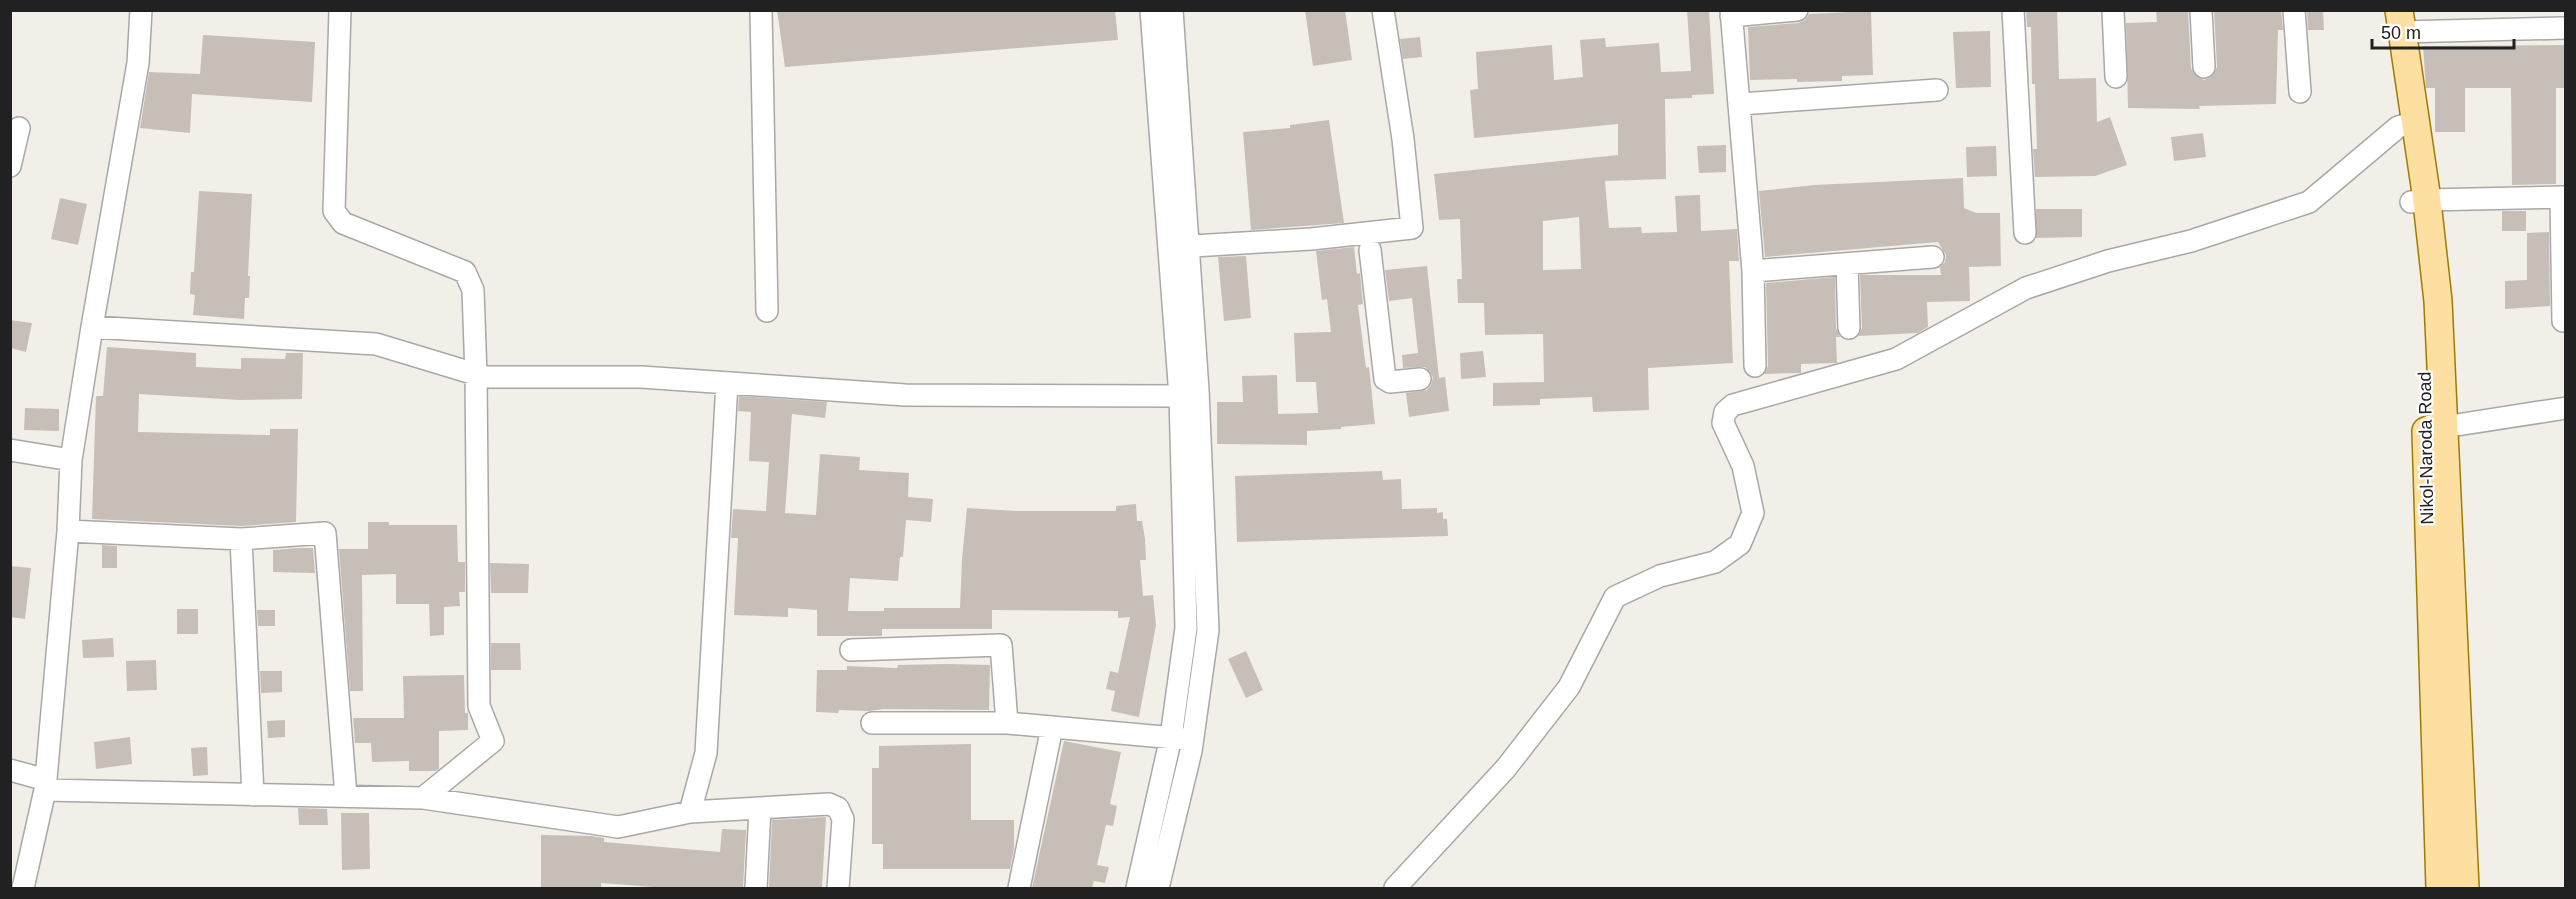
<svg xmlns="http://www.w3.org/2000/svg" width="2576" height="899" font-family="Arial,sans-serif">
<rect width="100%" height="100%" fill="#f2efe8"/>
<!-- building -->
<path fill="#c7bfb7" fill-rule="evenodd" d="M777,10H1115L1118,40L785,67Z
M1305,10H1345L1352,60L1313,66Z
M1687,10H1709L1714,94L1692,95V98L1665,99L1666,179L1605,181L1609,228L1641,227L1642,233L1677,232L1675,196L1700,195L1701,231L1737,229L1739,261H1729L1733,363L1648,368L1649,410L1593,412L1592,397L1540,399V405L1493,406V383L1544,382L1543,334L1485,335L1484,303H1458L1457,279H1462L1460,219L1439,220L1434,174L1618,155V124L1474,138L1470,90L1478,89L1476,52L1552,45L1554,80L1583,77L1580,40L1605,38L1606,47L1659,43L1661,72L1691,71ZM1579,217L1581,269L1543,270V221Z
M2026,10H2057L2059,79L2096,78L2097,122L2110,117L2127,165L2095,176L2035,177L2033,149H2037L2035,84H2032L2031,27H2027Z
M2156,10H2188L2191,68L2194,74L2204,80L2211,77L2217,67L2214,10H2281L2283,30H2278L2276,104L2199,106L2200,109L2128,108L2126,23L2157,22Z
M2307,10H2323L2324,30H2308Z
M1871,11L1873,75L1842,76V81L1797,82V79L1750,80L1748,27L1798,23L1805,20L1809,14Z
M1990,31L1991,87L1956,88L1953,32Z
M203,35L315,42L312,102L192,94L190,133L140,128L149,72L200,74Z
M1420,37L1422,57L1403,59L1400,39Z
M2565,45V88H2556V184L2512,185L2511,88H2465V132H2435V88H2426L2423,46Z
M1329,120L1344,223L1251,230L1243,132L1290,128V125Z
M2203,133L2206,157L2174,161L2171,137Z
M1726,145V172L1699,173L1697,146Z
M1996,146L1997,176L1967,177L1966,147Z
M1963,178L1964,208L1976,213H2000L2001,266L1969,267L1970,301L1927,302L1928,327L1918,333L1858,336L1862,328L1860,275H1941L1940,267L1945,262L1946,255L1938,242L1765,257L1759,191L1814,185Z
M199,191L252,194L248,276H250L249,298H245L244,319L193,315L195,295L190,294L191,272H194Z
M60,198L87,204L78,245L51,239Z
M2036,209H2082V237L2036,238Z
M2502,211H2526V231H2502Z
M2549,232L2550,306L2505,309V281L2527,280V233Z
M1354,247L1357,274L1360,273L1363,304L1358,305L1366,368L1369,367L1375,424L1341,427V429L1307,431V445L1217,444V402H1243L1242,376L1277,375L1278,414L1318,413L1316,382H1296L1294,333L1331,332L1327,299L1322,300L1316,251Z
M1246,256L1251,318L1224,321L1218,257Z
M1427,266L1439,378L1445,377L1449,411L1409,417L1406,393L1427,390L1431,385L1433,377L1425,367L1403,368L1402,355L1418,353L1412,298L1389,301L1385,270Z
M1835,277L1836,328L1840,337H1836L1837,363L1801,364V373L1764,374L1768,366L1766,283Z
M10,320L32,323L26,352L10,348Z
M107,347L196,353V367L241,369V358L285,359L286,353H303L302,399L240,400L139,394L138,432L270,435V429H298L296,522L241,526L92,519L96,396H103Z
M1483,351L1486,377L1461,379L1460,353Z
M739,396L827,402L825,418L792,414L785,513L816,515L820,454L860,457L859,470L909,473L908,497L933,499L931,522L906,520L903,557H900L898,581L850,578L848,611H884V608H960L962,559L967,508L1016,511H1116V506L1136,504L1137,521H1142L1145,539L1146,560H1140L1143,596L1153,595L1156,625L1139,717L1111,711L1115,691L1106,689L1110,671L1118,673L1130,617L1118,618V611L992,610V629H882V636H817V610L788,608V617L734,615L738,538H731L733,509L766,511L769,462L749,461L751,412L738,411Z
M25,408L59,409V431L24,430Z
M1382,471L1383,480L1401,479L1402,509L1437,508V513L1443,512V519H1447L1448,536L1237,542L1235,476Z
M368,522H389V525H457L458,562H465V592H459L460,606L444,607V635L430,636L429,604H396V574L362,575L363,691H350L339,549H368Z
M102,545L117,546V568H102Z
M298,548H313L315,573L273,572V550Z
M490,563L529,564L528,593H491Z
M10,566L31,568L25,619L10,617Z
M177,609H198V634H177Z
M257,610H275V626H258Z
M113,638L114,657L83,658L82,640Z
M491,643H520L521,670H491Z
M1246,651L1263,690L1246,698L1228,659Z
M156,660L157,690L127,691L126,661Z
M947,664L990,665L989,710L883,709L869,711L839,710L838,713L816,712L817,670H847V666L897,668L898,665Z
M260,671H282V692L261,693Z
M464,675L465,713H468V730L439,731V769L436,771H409V761L372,762L371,743H355L353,718H404L403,676Z
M285,720V737L268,738L267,721Z
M130,737L132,764L96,769L94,742Z
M1064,741L1121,752L1110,804L1117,806L1113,826L1106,825L1097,865L1109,867L1105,883L1094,881L1092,888H1032Z
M971,744V820H1014V848L1010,869H883V844H872V768H879V746Z
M207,747L208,775L193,776L191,748Z
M298,808L327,809L328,825H299Z
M341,813H369L370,869L342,870Z
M826,817L822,888H769L772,820Z
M722,829L746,830L743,888H666L601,883V888H541V835L592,836L604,838V842L720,852Z"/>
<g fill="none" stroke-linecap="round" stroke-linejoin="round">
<!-- minor casing -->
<g stroke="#a8a8a8" stroke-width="24">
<path id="minor" d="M761,10L767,311
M1731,10L1753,271L1755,366
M2013,10L2025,233
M2113,10L2116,77
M2201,10L2204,67
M2294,10L2300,92
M1731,16L1797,10
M2400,32L2566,28
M1740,104L1937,90
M10,166L19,128
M2561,197L2563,321
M2411,202L2427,200L2566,197
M1176,247L1311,239L1412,228L1403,139L1383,10
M1370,250L1385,379L1390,382L1420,379
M1847,264L1849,328
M1753,271L1933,257
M92,327L138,63L141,10
M2430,426L2444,427L2566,408
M10,450L71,460
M68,531L241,539L325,533L346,796
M241,539L253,795
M851,650L1001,645L1007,723
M872,723H1007L1186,739
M10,770L46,780
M45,790L423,798L493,741L479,706L476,375L473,290L465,272L343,223L334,211L340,10
M423,798L618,827L690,812L706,753L727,383
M690,812L829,804L838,808L843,819L838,888
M23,888L45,790L68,531L71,460L92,327L376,344L485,377H641L905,395L1180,396
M756,888L760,808
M1019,888L1052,727
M1137,888L1171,737L1186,628L1180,396L1151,10
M1158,888L1191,751L1208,630L1198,390L1172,10
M1395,888L1506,768L1569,687L1615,597L1660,576L1715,562L1740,544L1753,513L1743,466L1723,423L1725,412L1733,405L1896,359L2026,288L2108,261L2191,241L2309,202L2398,127L2415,122"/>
</g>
<!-- major casing -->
<g stroke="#9f7b00" stroke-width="30">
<path id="major" d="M2399,10L2426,193L2438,301L2465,888
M2426,431L2440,888"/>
</g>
<!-- minor -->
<use href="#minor" stroke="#fff" stroke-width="21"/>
<!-- major -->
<use href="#major" stroke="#fde0a1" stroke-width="27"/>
</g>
<g text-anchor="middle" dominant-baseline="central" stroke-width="4.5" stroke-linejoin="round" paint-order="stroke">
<!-- street labels -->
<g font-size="18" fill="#212121" stroke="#fff">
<text transform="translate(2426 448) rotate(-91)">Nikol-Naroda Road</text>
</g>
</g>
<!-- border -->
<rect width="2576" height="899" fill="none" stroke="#212121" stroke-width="24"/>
<!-- scale -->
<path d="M2372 39v9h142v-9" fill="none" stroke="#212121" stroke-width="3"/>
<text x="2381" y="39" font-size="18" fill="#212121" stroke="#ffffff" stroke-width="4.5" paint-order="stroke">50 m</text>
</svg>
